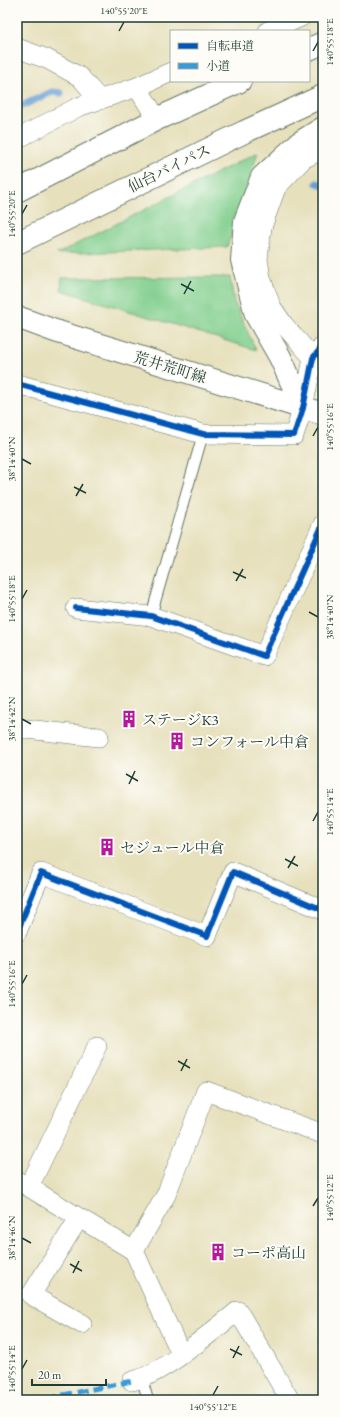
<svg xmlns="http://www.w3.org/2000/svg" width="340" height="1417" font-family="'EB Garamond','Noto Serif JP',serif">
<rect width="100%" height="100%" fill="#fdfcf7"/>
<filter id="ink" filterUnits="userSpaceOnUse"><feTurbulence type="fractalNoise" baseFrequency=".025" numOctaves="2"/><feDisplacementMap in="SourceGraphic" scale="8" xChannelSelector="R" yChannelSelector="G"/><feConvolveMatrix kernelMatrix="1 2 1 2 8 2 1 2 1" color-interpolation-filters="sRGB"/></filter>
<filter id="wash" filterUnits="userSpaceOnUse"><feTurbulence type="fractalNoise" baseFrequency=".012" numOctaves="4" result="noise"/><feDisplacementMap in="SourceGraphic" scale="16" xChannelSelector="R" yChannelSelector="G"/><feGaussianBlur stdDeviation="0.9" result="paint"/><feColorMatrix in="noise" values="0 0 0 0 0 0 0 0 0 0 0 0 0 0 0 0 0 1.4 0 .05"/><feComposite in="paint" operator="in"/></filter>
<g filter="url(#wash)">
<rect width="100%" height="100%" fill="#e6e0bc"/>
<!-- green -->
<path fill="#80ce8c" stroke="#508660" d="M258,152L227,247L57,254Z
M230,277L234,302L256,350L61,290L62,278Z"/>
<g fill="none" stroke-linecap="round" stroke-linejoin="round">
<!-- stream -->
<path stroke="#689ed5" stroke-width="7" d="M17,108L52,92L61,93
M317,183L323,185"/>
</g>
</g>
<g filter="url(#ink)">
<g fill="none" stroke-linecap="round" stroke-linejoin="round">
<!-- service casing -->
<g stroke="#657664" stroke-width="12">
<path id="service" d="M151,616L203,434
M142,1379L148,1400"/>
</g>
<!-- minor casing -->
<g stroke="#657664" stroke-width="20">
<path id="minor" d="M268,31L301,17
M17,48L47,59L80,77L100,100
M137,87L157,119
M17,139L78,107L137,87L171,72
M313,358L284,325L271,306L261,278L258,259L262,227L276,188L303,159L323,149
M17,384L203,434L294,435L303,408L313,358L323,346
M76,608L151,616L264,656L323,524
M17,728L99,737
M17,932L41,873L207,936L233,872L323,910
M17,1180L134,1251L181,1354
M29,1187L97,1046
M79,1218L31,1295L82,1324
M134,1251L166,1195L206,1091L323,1134
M132,1381C162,1375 212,1331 238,1311L290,1400"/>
</g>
<!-- secondary casing -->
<g stroke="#657664" stroke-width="24">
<path id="secondary" d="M17,317L55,331L323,414
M303,408L280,357L256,315L242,260L245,221L262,177L299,143L323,128"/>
</g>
<!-- trunk casing -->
<g stroke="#657664" stroke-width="24">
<path id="trunk" d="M309,49L323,43
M17,191L157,119L240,81
M17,243L244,132L323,96"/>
</g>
<!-- service -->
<use href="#service" stroke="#fff" stroke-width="10"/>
<!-- minor -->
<use href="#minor" stroke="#fff" stroke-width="19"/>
<!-- secondary -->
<use href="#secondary" stroke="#fff" stroke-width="22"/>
<!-- trunk -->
<use href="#trunk" stroke="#fff" stroke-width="22"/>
<!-- quiet -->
<path stroke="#3a99d8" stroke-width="5" stroke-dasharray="10 5" stroke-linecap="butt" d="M48,1400L58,1396L132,1381"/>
<!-- cycleway casing -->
<g stroke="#fdfcf7" stroke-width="8">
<path id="cycleway" d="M17,384L203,434L294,435L303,408L313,358L323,346
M76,608L151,616L264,656L323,524
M17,932L41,873L207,936L233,872L323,910"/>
</g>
<!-- cycleway -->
<use href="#cycleway" stroke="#0057b8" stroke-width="6"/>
</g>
</g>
<!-- ticks -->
<path fill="none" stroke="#1f3d34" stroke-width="1.5" d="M119,31L124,22M313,51L318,42M22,214L27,205M181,284L194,291M184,294L191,281M313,436L318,427M22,459L31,464M74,487L86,493M76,496L83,484M233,572L246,578M236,581L243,569M22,599L27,590M309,612L318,617M22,719L31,724M126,774L138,781M129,784L135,771M313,821L318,812M285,859L298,866M288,868L295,856M22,984L27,975M178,1061L190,1068M181,1071L187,1059M313,1206L318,1198M22,1238L31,1243M70,1264L82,1271M73,1273L79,1261M230,1349L242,1355M233,1358L239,1346M22,1369L27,1360M213,1395L218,1386"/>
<!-- icons -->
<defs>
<g id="building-bare" transform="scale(1.38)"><path d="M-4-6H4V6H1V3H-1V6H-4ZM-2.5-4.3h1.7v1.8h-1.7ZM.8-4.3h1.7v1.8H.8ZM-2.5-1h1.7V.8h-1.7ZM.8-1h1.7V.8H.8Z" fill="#b5179e" stroke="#fdfcf7" stroke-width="2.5" paint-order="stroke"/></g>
</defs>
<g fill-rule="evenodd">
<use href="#building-bare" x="129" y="719"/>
<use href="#building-bare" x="177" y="741"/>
<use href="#building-bare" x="107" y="847"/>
<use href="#building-bare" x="218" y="1252"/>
</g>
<g text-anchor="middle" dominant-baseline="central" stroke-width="4" stroke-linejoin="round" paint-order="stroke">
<!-- street labels -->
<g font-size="15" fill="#1f3d34" stroke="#fdfcf7">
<text transform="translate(169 168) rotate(-26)">仙台バイパス</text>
<text transform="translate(170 367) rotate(17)">荒井荒町線</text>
</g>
<!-- poi labels -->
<g font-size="15" fill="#1f3d34" stroke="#fdfcf7" text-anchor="start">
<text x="142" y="719">ステージK3</text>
<text x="190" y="741">コンフォール中倉</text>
<text x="120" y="847">セジュール中倉</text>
<text x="231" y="1252">コーポ高山</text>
</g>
</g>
<!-- margin -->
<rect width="340" height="1417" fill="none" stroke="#fdfcf7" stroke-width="44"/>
<!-- legend -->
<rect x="170" y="30" width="140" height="52" fill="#fdfcf7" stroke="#a4b0a9"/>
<rect x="178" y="43" width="20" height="6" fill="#0057b8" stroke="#a4b0a9"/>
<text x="206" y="50" font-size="12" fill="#1f3d34">自転車道</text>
<rect x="178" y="63" width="20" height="6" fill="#3a99d8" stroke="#a4b0a9"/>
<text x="206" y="70" font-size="12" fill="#1f3d34">小道</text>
<!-- scale -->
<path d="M32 1379v6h74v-6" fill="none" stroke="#1f3d34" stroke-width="2"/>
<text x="38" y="1379" font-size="12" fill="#1f3d34" stroke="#fdfcf7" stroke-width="3" paint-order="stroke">20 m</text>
<rect x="22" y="22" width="296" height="1373" fill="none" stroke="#1f3d34" stroke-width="1.5"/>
<g font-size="10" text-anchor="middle" fill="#1f3d34">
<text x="124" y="14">140°55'20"E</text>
<text transform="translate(329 42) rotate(-90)" y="4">140°55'18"E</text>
<text transform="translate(11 214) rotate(-90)" y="4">140°55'20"E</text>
<text transform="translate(329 427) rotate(-90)" y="4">140°55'16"E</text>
<text transform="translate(11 459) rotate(-90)" y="4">38°14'40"N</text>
<text transform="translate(11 599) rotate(-90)" y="4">140°55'18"E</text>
<text transform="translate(329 617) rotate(-90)" y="4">38°14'40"N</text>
<text transform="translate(11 719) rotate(-90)" y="4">38°14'42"N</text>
<text transform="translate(329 812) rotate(-90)" y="4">140°55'14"E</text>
<text transform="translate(11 984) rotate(-90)" y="4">140°55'16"E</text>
<text transform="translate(329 1198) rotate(-90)" y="4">140°55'12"E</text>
<text transform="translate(11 1238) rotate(-90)" y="4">38°14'46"N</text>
<text transform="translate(11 1369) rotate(-90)" y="4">140°55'14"E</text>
<text x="213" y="1410">140°55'12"E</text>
</g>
</svg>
